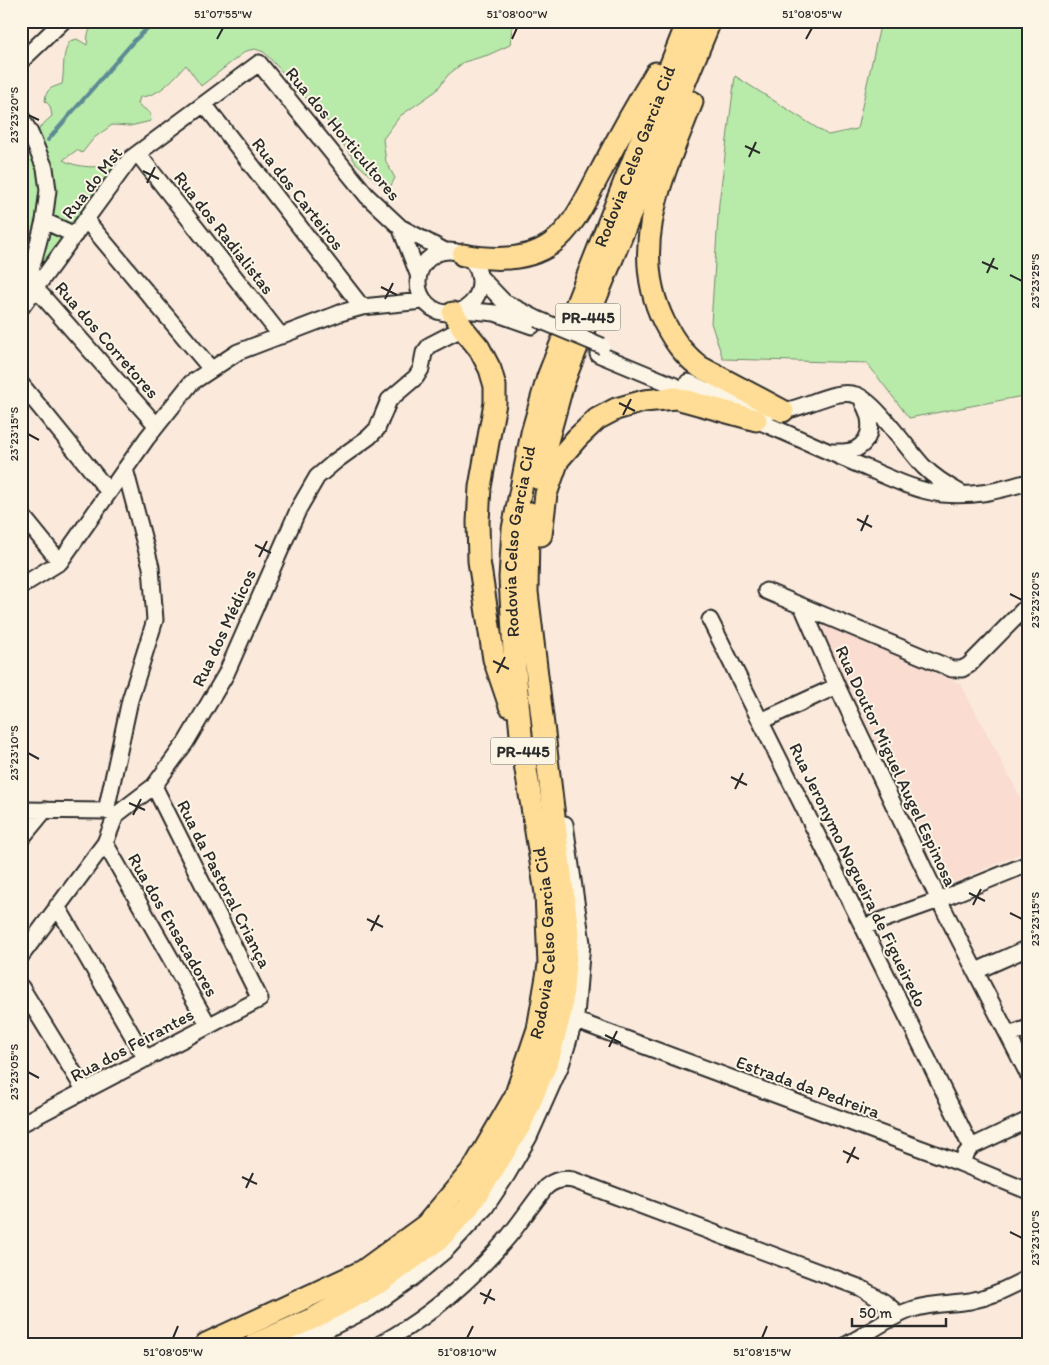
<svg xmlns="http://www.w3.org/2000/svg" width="1049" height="1365" font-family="Itim,sans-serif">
<rect width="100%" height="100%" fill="#fbeadc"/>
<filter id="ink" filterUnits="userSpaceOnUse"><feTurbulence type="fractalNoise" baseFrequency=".02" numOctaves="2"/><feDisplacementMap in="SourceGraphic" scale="10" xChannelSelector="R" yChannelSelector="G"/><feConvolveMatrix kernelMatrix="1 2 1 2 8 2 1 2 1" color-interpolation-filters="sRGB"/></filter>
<g filter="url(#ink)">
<!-- built -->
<path fill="#fadcd1" d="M825,626L961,684L1028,812V850L955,882L945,878L821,635L820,629L822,627Z"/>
<!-- green -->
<path fill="#b8eaaa" stroke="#728a6a" d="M94,21H513L510,45L488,55L464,62L448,75L436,91L400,116L383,139L386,162L395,178L388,191L356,163L328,122L264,52L255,49L246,51L201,86L186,65C173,79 160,96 140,97L138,104L150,113L151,121L130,126L112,125L94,138L82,153L77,150L63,160C77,168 101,169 116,163L75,222L70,225L52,216L55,187L37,133L41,126L52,116L50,106L45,101C46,88 51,88 62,84C65,67 61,56 70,41L77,39L87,45L88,34Z
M881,21H1028V395L909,418L867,363L723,359L711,323L719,203L735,76L828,135L857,129Z
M21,133L34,158L38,173L41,195L21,277Z
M47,233L61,237L62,240L36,276Z"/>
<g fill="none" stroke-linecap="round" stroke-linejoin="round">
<!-- stream -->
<path stroke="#5c8c93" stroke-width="4" d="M48,140L133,42L155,21"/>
<!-- minor casing -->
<g stroke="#2b2b2b" stroke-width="19">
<path id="minor" d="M21,61L63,21
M204,104L362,307
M21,117L30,133L45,168L48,190L44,221L23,301
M138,154L281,336
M86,220L211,369
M44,221L75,235
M400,227L418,274
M418 282a31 31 0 1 1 62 0a31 31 0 1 1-62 0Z
M479,276L504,302L537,319
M30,282L157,426
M21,308L130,159L259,63L367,196L400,227L445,251
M463,310L495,313L532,326
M598,354L697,395
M688,382C716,394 750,414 782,411C804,409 834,388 856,395C875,401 908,450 924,467C935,478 948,486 961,493
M21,384L109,492
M746,416C788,433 828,452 869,469C892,479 917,491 942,494C974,497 998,491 1028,482
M832,452C840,452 849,453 856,449C874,439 872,418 863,403
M21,514L60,562
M21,586L60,562L147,438L191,383L238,352L340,313L362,307L423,301
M766,591L952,669H962L969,665L1028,605
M802,606L837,686L939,900L1028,1074
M710,620L863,927L971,1147
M761,721L837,686
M21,810L106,811L114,814
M106,811L130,700L155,620L151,567L125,469
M21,839L45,810
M105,843L209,1026
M57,906L146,1059
M863,927L939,900L1028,864
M21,956L105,843L116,815L154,786L186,742L226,674L299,508L317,477L337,460L369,437L377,429L389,400L416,377L421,369L424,353L430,345L463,328
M976,971L1028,948
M21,987L85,1091
M575,1021L588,1025L960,1163L1028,1191
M1009,1035L1028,1028
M21,1124L260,999L154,786
M965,1155L971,1147L1028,1120
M294,1344L324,1331L370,1308L411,1279L446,1250L485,1208L507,1175L529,1137L561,1065L576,1016L582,943L565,824
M380,1344C429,1317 473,1279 509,1236C522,1220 533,1203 546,1187C554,1180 562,1178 573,1180L861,1288L884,1302L898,1314
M848,1344C871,1332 888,1317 913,1309C932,1303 951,1304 970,1301C992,1297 1009,1287 1028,1278"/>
</g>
<!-- highway casing -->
<g stroke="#2b2b2b" stroke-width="25">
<g id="highway">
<path d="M692,102C664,173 627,247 664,322C674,341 683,354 700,367L783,411"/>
<path d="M463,255C491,260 526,262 551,244C575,227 588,194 602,169C619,136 637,104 656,73"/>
<path d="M453,313L465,331L479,348L490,369L495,386V403L480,487L478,522L479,561L494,659L510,706"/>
<path d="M537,478L563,383L595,300L710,21"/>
<path d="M541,535L546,494L558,460L577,438L597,419L616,409L644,401L676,398L756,420"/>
<path id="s1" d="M206,1344L363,1271L426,1225L474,1168L515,1097L538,1029L549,965L546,893L522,745L515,670L510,578L513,529L532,433L548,377L688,21"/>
<path d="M255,1344L314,1318L382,1281L439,1239L467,1209L491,1173L521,1124L549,1057L561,1011L568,933L527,592L528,533L530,513"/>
</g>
</g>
<!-- minor -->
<use href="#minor" stroke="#fcf5e5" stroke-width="15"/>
<!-- highway -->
<use href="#highway" stroke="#ffdd96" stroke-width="21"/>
<!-- minor-bridge casing -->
<g stroke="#2b2b2b" stroke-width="19" stroke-linecap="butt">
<path id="minor-bridge" d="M537,319L602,346"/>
</g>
<!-- minor-bridge -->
<use href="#minor-bridge" stroke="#fcf5e5" stroke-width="15"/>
</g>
</g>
<!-- ticks -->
<path fill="none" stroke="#2b2b2b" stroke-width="2" d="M217,39L223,28M512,39L517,28M806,39L812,28M28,115L39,120M745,146L760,153M749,157L756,142M143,171L159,179M147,183L155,167M982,262L998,269M987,273L994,258M1010,275L1022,281M381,287L397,295M385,299L393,283M619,403L635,411M623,415L631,399M28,434L39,440M857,519L872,527M861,531L868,515M255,545L271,553M259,557L267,541M1010,594L1022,600M493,661L509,669M497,673L505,657M28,753L39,759M731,777L747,785M735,789L743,773M129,803L145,810M133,815L141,799M969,893L985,901M973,905L981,889M1010,913L1022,919M367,919L383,927M371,931L379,915M605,1035L621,1043M609,1047L617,1031M28,1072L39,1078M843,1151L859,1159M847,1163L855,1147M242,1177L257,1184M246,1188L253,1173M1010,1232L1022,1238M480,1293L495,1300M484,1304L491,1289M173,1338L178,1326M467,1338L473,1326M762,1338L767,1326"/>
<g text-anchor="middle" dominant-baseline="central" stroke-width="4" stroke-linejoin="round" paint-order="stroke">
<!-- shield labels -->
<g fill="#fcf5e5" stroke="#6a6863" stroke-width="1">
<rect x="555.5" y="303.5" width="65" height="27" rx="4"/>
<rect x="490.5" y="737.5" width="65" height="27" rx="4"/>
</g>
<g font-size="16" font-weight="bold" fill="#2b2b2b">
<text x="588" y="317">PR-445</text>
<text x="523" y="751">PR-445</text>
</g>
<!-- street labels -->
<g font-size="18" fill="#2b2b2b" stroke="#fcf5e5">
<text transform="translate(343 134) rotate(50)">Rua dos Horticultores</text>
<text stroke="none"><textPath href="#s1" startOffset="1376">Rodovia Celso Garcia Cid</textPath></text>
<text transform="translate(92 183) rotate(-52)">Rua do Mst</text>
<text transform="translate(298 194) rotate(52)">Rua dos Carteiros</text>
<text transform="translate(224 233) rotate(52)">Rua dos Radialistas</text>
<text transform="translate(107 340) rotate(49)">Rua dos Corretores</text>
<text stroke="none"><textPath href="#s1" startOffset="971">Rodovia Celso Garcia Cid</textPath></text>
<text transform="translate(224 628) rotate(-65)">Rua dos Médicos</text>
<text transform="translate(896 766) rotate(65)">Rua Doutor Miguel Augel Espinosa</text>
<text transform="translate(858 875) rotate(64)">Rua Jeronymo Nogueira de Figueiredo</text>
<text transform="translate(224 884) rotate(63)">Rua da Pastoral Criança</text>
<text transform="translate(173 925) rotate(60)">Rua dos Ensacadores</text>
<text stroke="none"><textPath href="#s1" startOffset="566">Rodovia Celso Garcia Cid</textPath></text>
<text transform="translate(132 1045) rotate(-28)">Rua dos Feirantes</text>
<text transform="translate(808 1087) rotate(20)">Estrada da Pedreira</text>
</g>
</g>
<!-- margin -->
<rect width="1049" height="1365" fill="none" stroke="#fcf5e5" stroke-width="55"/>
<!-- scale -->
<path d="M852 1318v8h94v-8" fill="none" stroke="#2b2b2b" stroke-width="2.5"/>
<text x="859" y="1318" font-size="15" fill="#2b2b2b" stroke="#fcf5e5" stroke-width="4" paint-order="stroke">50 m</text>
<rect x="28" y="28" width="994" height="1310" fill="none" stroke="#2b2b2b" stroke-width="2"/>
<g font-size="12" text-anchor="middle" fill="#2b2b2b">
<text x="223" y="18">51°07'55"W</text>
<text x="517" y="18">51°08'00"W</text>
<text x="812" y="18">51°08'05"W</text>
<text transform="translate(14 115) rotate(-90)" y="4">23°23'20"S</text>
<text transform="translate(1035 281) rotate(-90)" y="4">23°23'25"S</text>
<text transform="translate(14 434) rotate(-90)" y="4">23°23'15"S</text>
<text transform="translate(1035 600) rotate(-90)" y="4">23°23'20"S</text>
<text transform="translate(14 753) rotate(-90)" y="4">23°23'10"S</text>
<text transform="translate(1035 919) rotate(-90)" y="4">23°23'15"S</text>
<text transform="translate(14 1072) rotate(-90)" y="4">23°23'05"S</text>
<text transform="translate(1035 1238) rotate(-90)" y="4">23°23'10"S</text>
<text x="173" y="1356">51°08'05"W</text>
<text x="467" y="1356">51°08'10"W</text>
<text x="762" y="1356">51°08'15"W</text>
</g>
</svg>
